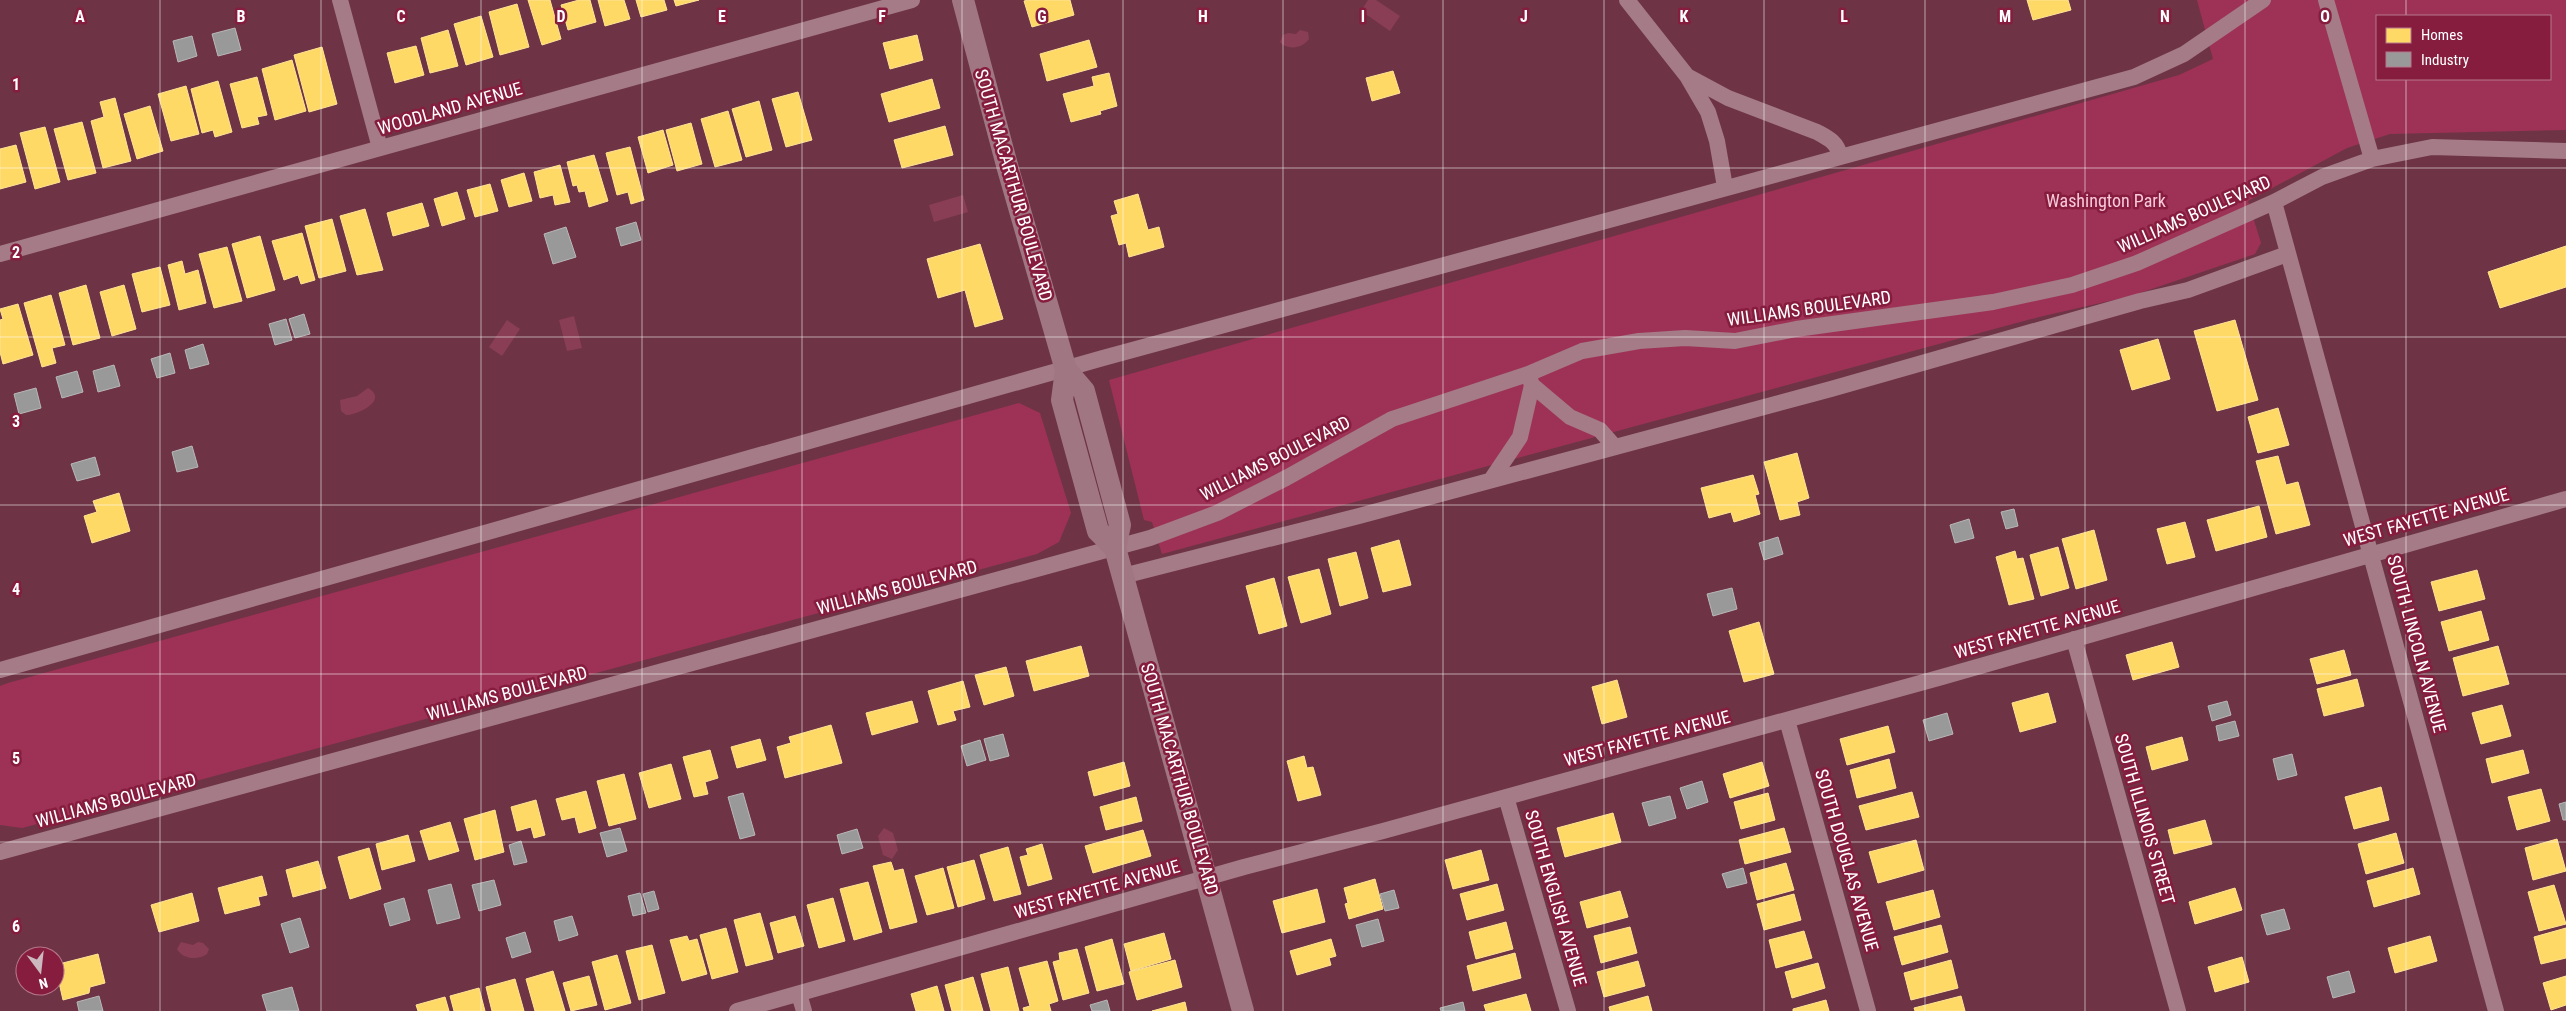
<svg xmlns="http://www.w3.org/2000/svg" width="2566" height="1011" font-family="'Roboto Condensed',sans-serif">
<rect width="100%" height="100%" fill="#6e3446"/>
<!-- green -->
<path fill="#9e3256" fill-rule="evenodd" d="M2197,0H2566V130L2390,134L2347,148L2248,201L2261,243L2255,254L2131,296L2039,317L1162,554L1152,522L1144,520L1109,380L2179,75L2213,59ZM2377,16H2550V79H2377Z
M1019,403L1040,413L1071,513L1059,542L1037,554L22,828L0,825V686L8,683Z"/>
<!-- water -->
<path fill="#893e55" d="M1368,0H1376L1400,16L1390,31L1361,11Z
M1300,30L1308,32L1309,39C1303,47 1293,50 1283,45L1280,42L1283,35L1288,33L1296,34Z
M963,195L968,212L934,222L929,205Z
M574,316L582,348L567,351L559,320Z
M507,320L520,329L502,356L489,347Z
M368,388C389,400 358,415 346,415L341,411L340,400L357,396Z
M884,828L893,833L898,850L892,859L883,855L878,836Z
M181,942L193,945L198,942L203,943L209,949L207,954C199,960 183,960 177,949Z"/>
<!-- homes -->
<path fill="#ffd966" stroke="#ffe494" d="M528,0H550L561,39L542,45Z
M579,0H590L596,22L568,30L561,5Z
M598,0H624L630,19L605,26Z
M636,0H664L667,10L641,17Z
M674,0H699L676,6Z
M1028,0H1070L1074,15L1032,27L1024,1Z
M2027,0H2068L2071,10L2033,20Z
M517,4L529,47L500,55L489,12Z
M481,16L493,57L466,65L454,24Z
M448,30L458,66L430,73L421,38Z
M917,35L923,60L890,69L883,43Z
M1089,40L1097,67L1047,81L1040,54Z
M416,46L424,75L395,83L387,53Z
M322,47L337,104L309,112L294,55Z
M292,60L306,111L275,120L262,69Z
M1393,71L1400,93L1372,101L1366,78Z
M1109,73L1117,106L1100,111L1101,114L1071,122L1063,94L1094,86L1092,77Z
M257,77L267,115L257,117L259,124L242,128L230,84Z
M932,79L940,108L889,122L881,94Z
M218,81L232,132L215,137L213,130L202,133L191,89Z
M186,86L199,134L171,141L158,94Z
M798,92L812,140L786,147L772,99Z
M115,98L131,161L103,168L91,121L104,117L100,102Z
M759,101L772,150L746,157L732,109Z
M150,106L163,151L137,159L124,114Z
M728,111L742,160L715,167L701,119Z
M82,122L96,173L68,180L54,129Z
M691,123L702,164L677,171L666,130Z
M945,126L953,155L902,168L894,140Z
M45,127L60,182L35,189L20,133Z
M663,130L673,165L648,173L638,137Z
M16,145L26,182L0,189V149Z
M630,147L644,200L631,204L628,192L617,195L606,153Z
M594,155L608,201L589,207L585,191L579,192L577,185L573,186L567,162Z
M560,165L570,202L555,205L553,195L540,198L534,172Z
M524,173L532,201L509,207L501,180Z
M490,184L498,211L475,217L467,190Z
M457,192L465,219L442,226L434,199Z
M1138,194L1148,230L1159,227L1164,247L1129,257L1126,243L1119,245L1111,216L1118,214L1114,201Z
M422,203L429,226L393,236L387,213Z
M365,209L383,270L357,275L340,216Z
M332,219L346,271L319,278L305,226Z
M302,233L315,280L301,284L298,275L284,280L272,241Z
M260,236L275,290L247,298L232,244Z
M980,244L1003,319L975,327L965,290L938,298L927,259Z
M2566,246V287L2500,308L2488,272Z
M227,247L242,301L214,308L199,254Z
M182,261L185,274L198,270L206,303L179,310L168,265Z
M160,267L170,305L142,312L132,274Z
M86,285L100,338L73,345L59,293Z
M124,285L136,329L112,336L100,292Z
M51,295L65,345L52,348L56,363L42,367L24,303Z
M18,304L33,355L3,364L0,352V320L3,319L0,309Z
M2235,320L2258,400L2217,411L2194,331Z
M2158,339L2170,379L2132,390L2120,350Z
M2278,408L2289,445L2258,453L2248,417Z
M1797,453L1809,498L1797,502L1800,515L1780,520L1764,462Z
M2278,456L2286,485L2298,482L2310,525L2276,534L2256,461Z
M1753,475L1759,494L1755,495L1760,514L1734,522L1731,512L1709,518L1701,488Z
M119,493L130,531L92,543L84,516L97,512L93,501Z
M2259,506L2267,537L2216,551L2207,520Z
M2185,522L2195,557L2167,564L2157,529Z
M2094,530L2107,580L2076,589L2062,539Z
M1399,540L1411,585L1383,592L1371,548Z
M2058,547L2069,588L2041,596L2030,555Z
M2015,551L2017,559L2023,558L2034,599L2009,605L1996,557Z
M1356,552L1368,598L1340,606L1328,559Z
M1319,569L1331,614L1301,623L1288,577Z
M2477,570L2485,599L2439,611L2431,582Z
M1274,578L1287,626L1259,634L1246,586Z
M2481,611L2489,640L2449,651L2441,622Z
M1759,622L1774,674L1744,682L1729,631Z
M2172,642L2179,667L2133,680L2126,655Z
M1081,646L1089,676L1034,691L1026,661Z
M2498,646L2509,684L2463,696L2453,658Z
M2344,650L2351,675L2317,684L2310,659Z
M1006,667L1014,696L984,705L975,675Z
M2357,679L2364,706L2324,716L2317,689Z
M1617,680L1627,717L1602,724L1592,687Z
M963,681L970,707L953,711L956,720L938,725L928,691Z
M2048,693L2056,722L2020,732L2012,703Z
M912,701L918,722L872,735L866,713Z
M2502,705L2511,736L2481,744L2472,713Z
M831,725L842,763L785,778L777,747L791,743L789,737Z
M1888,726L1895,752L1847,765L1840,739Z
M2182,737L2188,760L2152,770L2146,747Z
M760,739L766,760L737,768L731,747Z
M710,750L718,778L705,782L708,794L694,797L683,757Z
M2523,750L2529,773L2492,783L2486,759Z
M1304,756L1307,768L1313,767L1321,795L1298,801L1287,761Z
M1889,759L1896,788L1857,798L1850,770Z
M1124,762L1130,786L1094,796L1088,772Z
M1762,762L1769,786L1730,798L1723,774Z
M671,764L681,799L649,808L639,773Z
M624,774L636,819L609,826L597,781Z
M2381,787L2389,820L2354,829L2345,797Z
M2541,789L2550,821L2517,830L2508,797Z
M586,791L596,828L579,833L575,817L562,820L556,799Z
M1912,792L1919,817L1866,830L1859,806Z
M1768,793L1775,820L1741,829L1734,802Z
M1136,797L1142,821L1106,830L1100,807Z
M536,800L545,835L534,838L531,827L517,831L511,807Z
M495,810L504,852L475,860L464,819Z
M1613,813L1621,842L1565,857L1557,828Z
M2205,820L2212,844L2174,854L2168,830Z
M450,822L459,851L429,860L420,831Z
M1784,828L1791,852L1745,864L1739,840Z
M1143,830L1151,856L1093,873L1085,846Z
M2396,833L2404,863L2366,874L2358,844Z
M408,835L415,861L382,870L376,844Z
M2557,839L2566,871L2533,880L2525,848Z
M1916,840L1924,870L1878,883L1869,852Z
M1042,844L1052,879L1028,886L1020,857L1028,855L1026,849Z
M1008,847L1021,894L994,901L980,855Z
M369,848L381,889L350,899L338,857Z
M1481,850L1489,880L1453,889L1445,860Z
M974,860L985,899L958,907L947,867Z
M318,861L326,888L293,897L286,870Z
M891,862L894,871L903,869L917,922L890,929L873,866Z
M1786,863L1794,890L1757,900L1750,873Z
M943,868L954,908L927,915L915,876Z
M2413,868L2420,894L2374,907L2367,881Z
M262,876L267,895L258,897L260,905L225,914L218,888Z
M1375,879L1383,909L1349,919L1345,904L1348,903L1344,888Z
M868,882L882,932L854,940L840,889Z
M1497,884L1504,910L1467,920L1460,894Z
M2554,885L2566,924L2539,931L2528,892Z
M2235,888L2242,910L2195,924L2189,902Z
M1317,889L1325,922L1282,933L1273,901Z
M1933,890L1940,917L1894,930L1886,902Z
M1620,891L1628,917L1587,928L1580,902Z
M192,893L199,921L159,932L151,905Z
M1794,894L1801,920L1764,930L1757,904Z
M833,898L845,941L819,948L807,905Z
M760,913L773,959L746,966L734,920Z
M795,916L804,946L778,953L770,923Z
M1506,922L1513,949L1476,959L1469,932Z
M1941,925L1948,952L1902,965L1894,937Z
M1630,927L1637,953L1601,963L1594,936Z
M726,928L738,972L712,979L700,935Z
M2566,928V958L2541,964L2534,937Z
M1804,931L1812,958L1776,968L1769,940Z
M1164,933L1171,959L1131,971L1124,944Z
M687,936L689,941L697,939L707,974L682,981L670,940Z
M2430,936L2437,961L2395,973L2388,948Z
M1112,939L1124,984L1097,991L1085,947Z
M1331,939L1336,956L1329,958L1331,965L1297,975L1290,951Z
M652,945L665,993L639,1000L626,951Z
M1077,949L1089,993L1063,1000L1053,962L1060,960L1059,953Z
M1515,953L1521,978L1473,991L1467,966Z
M98,954L105,983L90,987L89,993L63,1000L55,965Z
M617,955L631,1003L605,1010L592,962Z
M2242,957L2249,982L2215,992L2208,967Z
M1175,960L1182,987L1137,1000L1129,972Z
M1951,960L1958,988L1911,1000L1904,973Z
M1047,961L1058,1001L1049,1004L1051,1011H1024L1023,1008L1030,1006L1019,968Z
M1638,961L1645,986L1604,997L1597,972Z
M1818,963L1825,988L1792,998L1785,972Z
M1008,967L1019,1011H991L981,974Z
M553,971L565,1011H535L526,979Z
M589,976L597,1005L571,1011L563,983Z
M2566,976V1005L2551,1010L2543,983Z
M973,977L983,1011H952L945,985Z
M515,979L524,1011H492L486,987Z
M937,986L944,1011H916L911,994Z
M479,988L485,1011H454L450,996Z
M1526,994L1531,1011H1486L1484,1005Z
M1648,996L1652,1011H1610L1609,1007Z
M1961,996L1965,1011H1915L1914,1008Z
M445,997L449,1011H418L416,1005Z
M1826,1000L1829,1011H1793V1009Z
M1185,1002L1187,1011H1152Z"/>
<!-- industry -->
<path fill="#999" stroke="#b8b8b8" d="M235,28L241,50L218,56L212,34Z
M192,36L197,56L178,62L173,41Z
M636,222L641,240L621,246L616,228Z
M566,227L576,257L553,264L544,234Z
M304,314L310,334L295,338L289,319Z
M286,319L292,340L275,345L269,324Z
M203,344L209,364L190,369L185,350Z
M170,353L175,373L157,378L151,359Z
M114,365L120,386L98,392L93,371Z
M77,371L83,392L62,398L56,377Z
M36,388L41,408L19,414L14,394Z
M192,446L198,467L177,472L172,452Z
M95,457L100,475L77,481L71,464Z
M2014,509L2018,526L2006,529L2001,512Z
M1969,519L1974,538L1955,543L1950,525Z
M1778,537L1783,554L1764,560L1759,543Z
M1732,588L1737,609L1713,616L1707,594Z
M2227,701L2231,715L2212,721L2208,706Z
M1947,713L1953,734L1929,741L1923,720Z
M2235,721L2239,736L2219,741L2216,726Z
M1003,734L1009,756L990,761L984,739Z
M980,740L986,760L967,766L961,746Z
M2292,754L2297,775L2278,780L2273,759Z
M1702,781L1708,802L1687,809L1680,788Z
M743,793L755,835L740,839L728,797Z
M1670,796L1676,818L1649,826L1642,803Z
M2566,802V820H2563L2559,804Z
M620,828L627,851L607,857L600,833Z
M857,829L863,848L842,854L837,835Z
M521,841L527,862L514,865L509,845Z
M1743,868L1747,883L1727,888L1722,874Z
M494,880L501,905L479,911L472,885Z
M451,884L460,918L437,924L428,890Z
M1394,890L1399,908L1385,911L1380,894Z
M654,891L659,909L648,912L643,894Z
M640,893L646,913L633,916L628,896Z
M404,898L410,920L390,926L384,904Z
M2284,909L2290,929L2267,935L2261,915Z
M572,916L578,935L559,941L554,921Z
M300,918L309,947L290,953L281,924Z
M1378,919L1384,941L1362,947L1356,925Z
M525,932L531,952L512,958L506,938Z
M2349,971L2355,992L2333,998L2327,977Z
M292,987L299,1011H267L262,995Z
M99,996L103,1011H79L77,1002Z
M1107,1000L1110,1011H1092L1090,1005Z
M1463,1002L1465,1011H1441L1440,1008Z"/>
<g fill="none" stroke-linecap="round" stroke-linejoin="round">
<!-- street -->
<path stroke="#a47b87" stroke-width="16" d="M340,0L380,148
M1627,0L1687,76L1708,112L1717,141L1725,187
M2326,0L2372,159
M1687,76L1728,98L1817,132C1828,138 1837,142 1840,156
M2274,202L2496,1011
M0,254L912,0
M1532,385L1570,417L1600,430L1615,447
M1491,480L1520,437L1532,385L1528,374
M1123,576L1359,516L1831,389L2140,301L2188,290L2287,254
M2074,639L2178,1011
M0,670L1103,358L2134,77L2184,54L2263,0
M1787,720L1868,1011
M1506,797L1568,1011
M0,852L1150,538L1217,513L1286,478L1392,419L1528,374L1582,351L1639,341L1685,338L1735,341L1796,329L1993,302L2072,285L2137,263L2274,202L2322,177L2372,159L2432,147L2566,151
M799,994L804,1011
M737,1011L1244,867L1383,831L1942,677L2566,499"/>
<!-- secondary -->
<path stroke="#9f7682" stroke-width="22" d="M963,0L1008,169L1066,370L1062,400L1098,531L1115,548
M1066,370L1084,391L1120,525L1115,548L1243,1011"/>
</g>
<!-- grid -->
<path fill="none" stroke="#fff" stroke-width="1" stroke-opacity="0.55" d="M160,0V1011M321,0V1011M481,0V1011M642,0V1011M802,0V1011M962,0V1011M1123,0V1011M1283,0V1011M1443,0V1011M1604,0V1011M1764,0V1011M1925,0V1011M2085,0V1011M2245,0V1011M2406,0V16M2406,79V1011M0,168H2566M0,337H2566M0,505H2566M0,674H2566M0,842H2566"/>
<g text-anchor="middle" dominant-baseline="central" stroke-width="5" stroke-linejoin="round" paint-order="stroke">
<!-- street labels -->
<g font-size="18" fill="#fff" stroke="#861c3e">
<text transform="translate(450 108) rotate(-16)">WOODLAND AVENUE</text>
<text transform="translate(1014 185) rotate(74)">SOUTH MACARTHUR BOULEVARD</text>
<text transform="translate(2194 214) rotate(-24)">WILLIAMS BOULEVARD</text>
<text transform="translate(1809 308) rotate(-8)">WILLIAMS BOULEVARD</text>
<text transform="translate(1275 458) rotate(-27)">WILLIAMS BOULEVARD</text>
<text transform="translate(2426 517) rotate(-16)">WEST FAYETTE AVENUE</text>
<text transform="translate(897 587) rotate(-15)">WILLIAMS BOULEVARD</text>
<text transform="translate(2037 629) rotate(-16)">WEST FAYETTE AVENUE</text>
<text transform="translate(2417 644) rotate(75)">SOUTH LINCOLN AVENUE</text>
<text transform="translate(507 693) rotate(-15)">WILLIAMS BOULEVARD</text>
<text transform="translate(1647 738) rotate(-15)">WEST FAYETTE AVENUE</text>
<text transform="translate(1180 779) rotate(74)">SOUTH MACARTHUR BOULEVARD</text>
<text transform="translate(116 800) rotate(-15)">WILLIAMS BOULEVARD</text>
<text transform="translate(2145 819) rotate(74)">SOUTH ILLINOIS STREET</text>
<text transform="translate(1847 860) rotate(74)">SOUTH DOUGLAS AVENUE</text>
<text transform="translate(1097 889) rotate(-16)">WEST FAYETTE AVENUE</text>
<text transform="translate(1556 898) rotate(74)">SOUTH ENGLISH AVENUE</text>
</g>
<!-- park labels -->
<g font-size="18" fill="#f8c9d9" stroke="#861c3e">
<text x="2106" y="200">Washington Park</text>
</g>
</g>
<g font-size="16" text-anchor="middle" font-weight="bold" fill="#fff" stroke="#861c3e" stroke-width="5" stroke-linejoin="round" paint-order="stroke">
<text x="80" y="22">A</text>
<text x="241" y="22">B</text>
<text x="401" y="22">C</text>
<text x="561" y="22">D</text>
<text x="722" y="22">E</text>
<text x="882" y="22">F</text>
<text x="1042" y="22">G</text>
<text x="1203" y="22">H</text>
<text x="1363" y="22">I</text>
<text x="1524" y="22">J</text>
<text x="1684" y="22">K</text>
<text x="1844" y="22">L</text>
<text x="2005" y="22">M</text>
<text x="2165" y="22">N</text>
<text x="2325" y="22">O</text>
<text x="16" y="90">1</text>
<text x="16" y="258">2</text>
<text x="16" y="427">3</text>
<text x="16" y="595">4</text>
<text x="16" y="764">5</text>
<text x="16" y="932">6</text>
</g>
<!-- legend -->
<rect x="2376" y="15" width="175" height="65" fill="#861c3e" stroke="#b6778b"/>
<rect x="2386" y="28" width="25" height="15" fill="#ffd966" stroke="#b6778b"/>
<text x="2421" y="40" font-size="15" fill="#ffffff">Homes</text>
<rect x="2386" y="52" width="25" height="15" fill="#999999" stroke="#b6778b"/>
<text x="2421" y="65" font-size="15" fill="#ffffff">Industry</text>
<!-- north arrow -->
<g transform="translate(40 971) rotate(165)"><circle r="24" fill="#861c3e" stroke="#b6778b"/>
<path d="M0-4L9 19L0 12L-9 19Z" fill="#ccb8be"/>
<text y="-8" font-size="14" font-weight="bold" text-anchor="middle" fill="#ffffff">N</text>
</g>
</svg>
